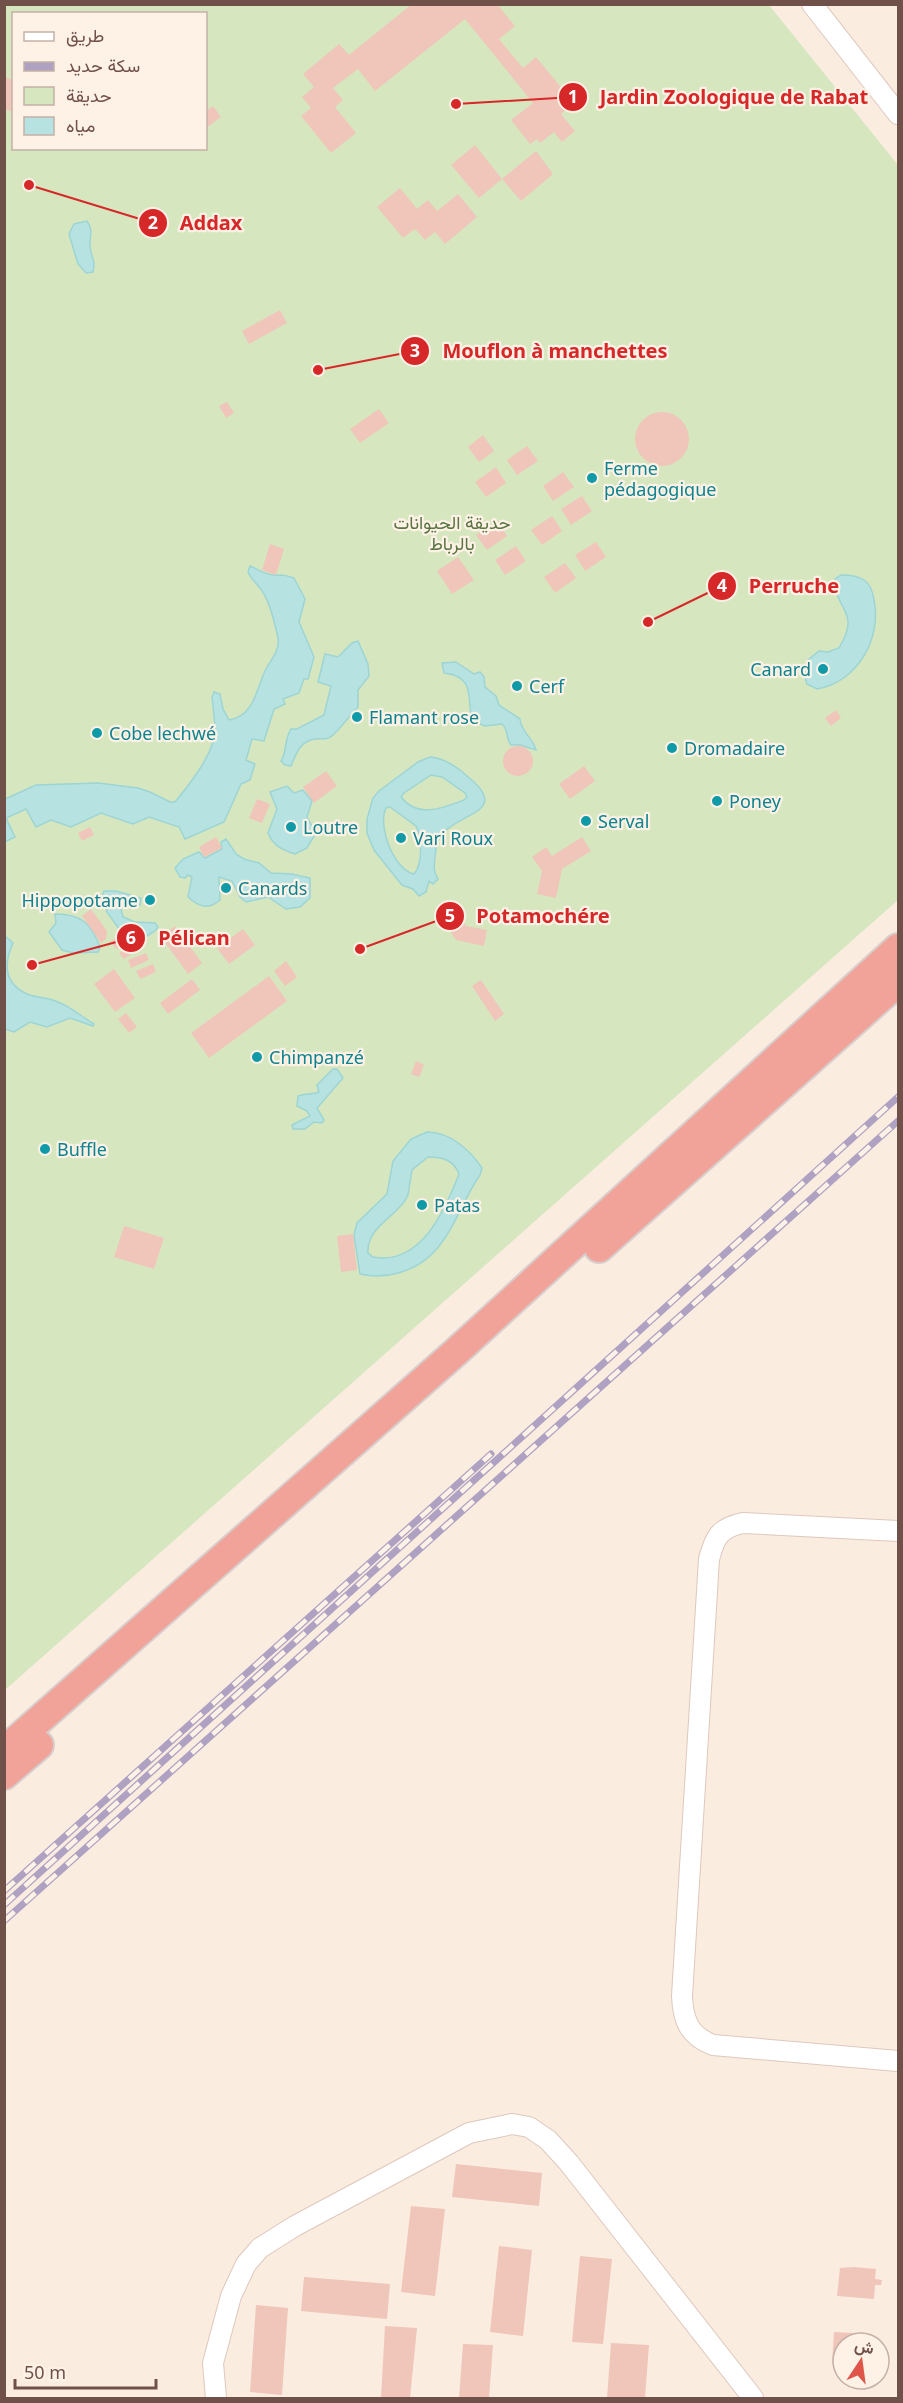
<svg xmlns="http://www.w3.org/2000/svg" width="903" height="2403" font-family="'Noto Sans',Vazirmatn,sans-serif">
<rect width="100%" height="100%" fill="#fbece0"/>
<!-- green -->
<path fill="#d6e7c0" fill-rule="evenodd" d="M5,5H769L898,165V900L5,1690ZM14,14H206V148H14Z"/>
<!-- water -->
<path fill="#b6e3e2" stroke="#9dd4d4" stroke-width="1.5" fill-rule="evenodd" d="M87,221C94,231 89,236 90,246C91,258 96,259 93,272L86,273L78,264L69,234L74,224Z
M250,566C257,569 266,575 274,575C282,575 286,575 294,578L305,599L299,622L314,657L308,679H304L299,693L283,699L285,704L274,709L264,741L252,739L246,760L255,764L250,780L241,784L224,822L185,839L179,827L149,817L133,824L101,813L71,827L51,820L36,827L26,809L6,818L15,837L5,842V799L36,785L98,783L138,788L150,792L170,802H175C189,785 214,754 215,731C215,720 213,708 212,697L214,692L220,694L223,709L229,720C254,716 256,690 265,671C270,660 280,652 278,638C275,624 271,606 264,594C260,586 252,581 248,572Z
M841,575C848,575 857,575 864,580C870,584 873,593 874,600C882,639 857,682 817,689L807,684L803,671L808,660L819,651L828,652L839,648C862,611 834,610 835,579Z
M358,641L368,664L369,676L358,690V707C349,716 342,727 333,735C327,741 321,738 315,739C300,741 296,754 291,766L285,765L281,761C287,752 284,740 291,729H297L324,715L331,686L318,682L325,654L338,657L352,643Z
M456,662L474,674L480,672L484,677L485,687L496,696L499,705L520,719C521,732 533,738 536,750L520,745H511C505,738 509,730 502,724L485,726L472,721C467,700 476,676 444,673L442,663Z
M430,757C443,758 457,767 467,776C512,812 460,812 441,835C436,841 436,850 435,857C434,867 433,870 438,879L433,884L429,881L426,892L419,896L413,889L402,885L374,850L367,833V819L373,798L379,791L418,762ZM431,775L442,777L465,793L467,797L464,800C443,808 418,819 401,797L404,793ZM390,807L416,826C422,838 423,864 414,874C394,870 377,826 386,808Z
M287,786L294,793L303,790L312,801L307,817L316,833L307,848L295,854C283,850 273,846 268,833L277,809L270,792Z
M226,839L236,854L244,859L259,863L271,873L292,874L310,878V898L300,907L286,909L268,897L246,902L240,897L232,881L219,877L220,900C209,910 199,907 188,897L192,877L188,875L185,878L180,877L175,868L183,859L199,852L205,858L222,849L221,842Z
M104,891H116L141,898L140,905H123L121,909L123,917L135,922L155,923L158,927L155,931L144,938L122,933L107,912L102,896Z
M55,914C81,914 91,923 100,947L98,952L73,953L62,950L49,932L56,923Z
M4,935L13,943C4,963 3,983 27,994C36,998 48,997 58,1002C71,1007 82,1017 94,1024L93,1026L70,1018L47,1027L30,1022L14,1032L5,1029Z
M333,1069H337L343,1078L317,1108L324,1120L322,1123L314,1122L305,1129H293L292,1125L310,1116L307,1111L297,1106L298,1096C306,1093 311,1095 319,1092L317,1085Z
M427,1132C450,1132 470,1150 482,1168L480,1175C463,1199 454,1231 434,1252C415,1272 385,1280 360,1274L354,1235L357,1223L387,1194L393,1161L411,1139ZM428,1157C442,1157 454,1160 459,1174C445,1210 421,1266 373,1257L368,1253C366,1230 392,1218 404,1202L408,1195L412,1170Z"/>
<!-- building -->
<path fill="#efc6b9" d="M412,4H497L515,26L499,39L523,68L536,57L574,103L561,114L575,131L562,142L554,132L540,143L537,139L530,144L511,120L533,103L465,19L375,91L358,69L333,88L343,100L335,107L356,133L331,153L301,116L311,108L302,97L314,87L303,74L339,44L349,55Z
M4,77L14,80V112L4,109Z
M213,106L221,117L206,128V111Z
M475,145L502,179L536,151L553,174L521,201L502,179L479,198L451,165Z
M400,188L417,209L428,200L437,211L458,194L477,217L445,244L435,232L425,240L415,229L403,238L377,207Z
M280,310L287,323L249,344L242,331Z
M227,402L234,413L226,418L219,406Z
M379,409L389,423L360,443L350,429Z
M635 439a27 27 0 1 1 54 0a27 27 0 1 1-54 0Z
M483,435L494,451L479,462L468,447Z
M527,446L538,461L517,475L507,460Z
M496,467L506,483L486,497L475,482Z
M563,472L574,487L553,501L543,486Z
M582,496L592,511L571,525L561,509Z
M552,516L562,531L542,545L531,530Z
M497,521L507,536L487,550L476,535Z
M596,542L606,557L585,571L575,555Z
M270,544L284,549L276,575L262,570Z
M516,546L526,561L505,575L495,560Z
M458,557L474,580L452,594L437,571Z
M565,563L576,578L555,593L544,577Z
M836,710L841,718L831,726L825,718Z
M503 761a15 15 0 1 1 30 0a15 15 0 1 1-30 0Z
M584,766L595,781L570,799L559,784Z
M326,771L337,786L314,803L303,787Z
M257,799L270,804L262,823L249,818Z
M90,827L94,835L82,841L78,833Z
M216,837L222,848L204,857L199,847Z
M582,837L591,851L562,869L556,898L537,894L542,871L532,857L546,847L552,856Z
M91,909L107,931L106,939L101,943L82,916Z
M456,912L466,926L487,930L484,946L456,940L443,921Z
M175,926L202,963L188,974L161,937Z
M243,929L255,945L229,964L217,948Z
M119,935L125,942L117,949L110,942Z
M137,941L141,948L124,959L119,953Z
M146,953L149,960L131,968L128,960Z
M286,961L297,977L285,986L274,971Z
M153,964L156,972L140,979L136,971Z
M114,969L135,998L115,1012L94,984Z
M269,976L287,1001L209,1058L191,1033Z
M192,979L200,990L168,1014L160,1003Z
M481,980L504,1014L495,1021L472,986Z
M126,1013L137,1027L129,1033L118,1019Z
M416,1061L424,1065L419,1077L411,1074Z
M124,1226L164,1238L154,1269L114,1257Z
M353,1234L357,1270L341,1272L337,1236Z
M456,2164L542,2173L539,2206L452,2197Z
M411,2206L445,2209L435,2296L401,2292Z
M499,2246L532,2250L523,2336L490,2332Z
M580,2256L612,2259L603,2344L572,2342Z
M854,2267L876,2269L875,2279L882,2280L881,2285H875L874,2299L837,2296L840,2268Z
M304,2277L390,2284L387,2319L301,2311Z
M256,2305L288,2308L282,2395L250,2392Z
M385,2326L417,2328L410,2398H381Z
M834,2332L872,2334V2343H843V2365L832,2364Z
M611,2343L649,2345L645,2398H607Z
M463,2344L493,2345L489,2398H459Z"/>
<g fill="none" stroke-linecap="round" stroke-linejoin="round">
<!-- minor casing -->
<g stroke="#dec8bd" stroke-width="22">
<path id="minor" d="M812,4L898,114
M898,1531L743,1523C719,1528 715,1537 709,1559L682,1996C683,2020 689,2036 713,2045L898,2061
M216,2398L213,2363L231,2296L246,2264L260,2248L295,2226L469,2133L512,2124L529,2127L548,2140L569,2163L753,2398"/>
</g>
<!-- highway casing -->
<g stroke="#d7cecc" stroke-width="32">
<path id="highway" d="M599,1248L898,982
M4,1751L457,1351L898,948
M4,1775L39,1745"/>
</g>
<!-- minor -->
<use href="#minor" stroke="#fff" stroke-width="20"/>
<!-- highway -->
<use href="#highway" stroke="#f2a399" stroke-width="28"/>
<!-- rail casing -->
<g stroke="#aea1c2" stroke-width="7">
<path id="rail" d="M4,1891L491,1454
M4,1905L898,1097
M4,1921L898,1121"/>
</g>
<!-- rail -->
<use href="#rail" stroke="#fef1e6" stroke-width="4.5" stroke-dasharray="14" stroke-linecap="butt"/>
</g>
<!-- markers -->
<g fill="#0f9aa8" stroke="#fef1e6" stroke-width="2">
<circle cx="592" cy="478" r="6"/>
<circle cx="823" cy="669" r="6"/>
<circle cx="517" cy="686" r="6"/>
<circle cx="357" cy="717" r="6"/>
<circle cx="97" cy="733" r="6"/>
<circle cx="672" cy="748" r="6"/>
<circle cx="717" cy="801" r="6"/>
<circle cx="586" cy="821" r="6"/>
<circle cx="291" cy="827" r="6"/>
<circle cx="401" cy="838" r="6"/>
<circle cx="226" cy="888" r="6"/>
<circle cx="150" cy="900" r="6"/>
<circle cx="257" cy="1057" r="6"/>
<circle cx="45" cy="1149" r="6"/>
<circle cx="422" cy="1205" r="6"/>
</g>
<g text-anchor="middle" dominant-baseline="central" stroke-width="4.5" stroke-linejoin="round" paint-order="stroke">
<!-- culture labels -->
<g font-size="18" fill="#0d838f" stroke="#fef1e6" text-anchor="start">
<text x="604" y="468">Ferme<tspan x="604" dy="21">pédagogique</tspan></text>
<text x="811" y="669" text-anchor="end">Canard</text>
<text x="529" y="686">Cerf</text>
<text x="369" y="717">Flamant rose</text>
<text x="109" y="733">Cobe lechwé</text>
<text x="684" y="748">Dromadaire</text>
<text x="729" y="801">Poney</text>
<text x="598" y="821">Serval</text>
<text x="303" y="827">Loutre</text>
<text x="413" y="838">Vari Roux</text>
<text x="238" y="888">Canards</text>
<text x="138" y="900" text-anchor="end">Hippopotame</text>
<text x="269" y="1057">Chimpanzé</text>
<text x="57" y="1149">Buffle</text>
<text x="434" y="1205">Patas</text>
</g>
<!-- park labels -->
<g font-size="18" fill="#597542" stroke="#fef1e6">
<text x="452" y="522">حديقة الحيوانات<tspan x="452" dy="21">بالرباط</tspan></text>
</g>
</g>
<!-- callouts -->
<path fill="none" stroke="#d62828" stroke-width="2" d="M456 104L573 97M29 185L153 223M318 370L415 351M648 622L722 586M360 949L450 916M32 965L131 938"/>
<g fill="#d62828" stroke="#fef1e6" stroke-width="2">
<circle cx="456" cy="104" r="6"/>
<circle cx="29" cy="185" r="6"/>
<circle cx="318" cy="370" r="6"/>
<circle cx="648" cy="622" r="6"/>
<circle cx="360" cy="949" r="6"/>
<circle cx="32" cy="965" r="6"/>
<circle cx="573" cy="97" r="15"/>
<circle cx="153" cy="223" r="15"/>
<circle cx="415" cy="351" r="15"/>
<circle cx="722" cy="586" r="15"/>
<circle cx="450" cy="916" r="15"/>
<circle cx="131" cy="938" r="15"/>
</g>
<g font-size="18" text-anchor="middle" font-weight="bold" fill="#fff">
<text x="573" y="103">1</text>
<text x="153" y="229">2</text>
<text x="415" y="357">3</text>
<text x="722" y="592">4</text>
<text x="450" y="922">5</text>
<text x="131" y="944">6</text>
</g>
<g font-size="20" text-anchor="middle" font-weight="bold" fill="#d62828" stroke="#fef1e6" stroke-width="4.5" stroke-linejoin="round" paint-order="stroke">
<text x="734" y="104">Jardin Zoologique de Rabat</text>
<text x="211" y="230">Addax</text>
<text x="555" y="358">Mouflon à manchettes</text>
<text x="794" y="593">Perruche</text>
<text x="543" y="923">Potamochére</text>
<text x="194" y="945">Pélican</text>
</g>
<!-- border -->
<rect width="903" height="2403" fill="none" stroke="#705149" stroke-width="12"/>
<!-- legend -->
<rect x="12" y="12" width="195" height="138" fill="#fef1e6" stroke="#c5b1a7" stroke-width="1.5"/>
<rect x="24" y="32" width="30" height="9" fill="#ffffff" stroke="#c5b1a7" stroke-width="1.5"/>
<text x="66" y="42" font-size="18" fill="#705149">طريق</text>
<rect x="24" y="62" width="30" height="9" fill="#aea1c2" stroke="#c5b1a7" stroke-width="1.5"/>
<text x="66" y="72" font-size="18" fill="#705149">سكة حديد</text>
<rect x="24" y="87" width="30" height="18" fill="#d6e7c0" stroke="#c5b1a7" stroke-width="1.5"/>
<text x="66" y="102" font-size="18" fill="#705149">حديقة</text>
<rect x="24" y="117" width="30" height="18" fill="#b6e3e2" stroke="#c5b1a7" stroke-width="1.5"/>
<text x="66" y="132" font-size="18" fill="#705149">مياه</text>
<!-- north arrow -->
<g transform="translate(861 2361) rotate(13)"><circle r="28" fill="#fef1e6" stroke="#c5b1a7" stroke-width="1.5"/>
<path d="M0-4.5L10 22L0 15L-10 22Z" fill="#df554a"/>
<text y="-9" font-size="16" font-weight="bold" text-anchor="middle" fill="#705149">ش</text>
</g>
<!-- scale -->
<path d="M15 2379v9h141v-9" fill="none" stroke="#705149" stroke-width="3"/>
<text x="24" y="2379" font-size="18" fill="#705149" stroke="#fef1e6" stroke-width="4.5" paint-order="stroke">50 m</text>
</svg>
